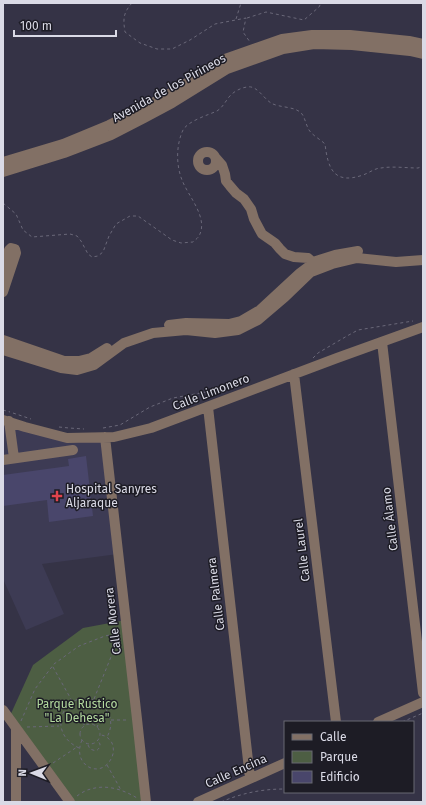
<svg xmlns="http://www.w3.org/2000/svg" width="426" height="805" font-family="'Fira Sans',sans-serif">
<rect width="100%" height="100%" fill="#353346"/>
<!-- built -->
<path fill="#3d3b54" d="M3,420L67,438L105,437L118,554L42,564L64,614L26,630L3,579Z"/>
<!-- green -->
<path fill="#4d5e43" d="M126,620L146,802H70L9,718L33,665L83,628Z"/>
<!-- building -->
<path fill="#49466b" d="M86,456L93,516L49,522L47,500L3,506V475L69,466L68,459Z"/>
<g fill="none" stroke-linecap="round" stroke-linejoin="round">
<!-- path -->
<path stroke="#6a6879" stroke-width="1" stroke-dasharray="3 3" stroke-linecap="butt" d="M132,3C123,13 123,19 125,32L140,43L157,49H172L190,40L215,24L246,18L243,32L250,42
M422,3H423
M3,4L5,3
M247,18L266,12L304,20L319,7L321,3
M236,19L241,3
M3,203L16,214L23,230L32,237L70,234L77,236L81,241L88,254L92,257L98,256L103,252L109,236L116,224L130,216H138L172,240L181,243L193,242C195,240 198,238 199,236C209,218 188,196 182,180C176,165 176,145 183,130C188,121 208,115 217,111C223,107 225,102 229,97C233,92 240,88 247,87C257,85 263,98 271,103C279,108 296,106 302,114C305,118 306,125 309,130C313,136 320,139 325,144C328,169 334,185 363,175C369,173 375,168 381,168C393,166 406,168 418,168L423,166
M313,358L318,353L347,336L358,330L413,321
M3,410L10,412
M13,413L31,419
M59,427L69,428L84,429
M103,428L120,425L150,407L173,398L206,392H222
M53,667L72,701
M94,699L119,637
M111,720H128
M21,721L35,689L54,664L79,646L105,636L119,633
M402,722L423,713
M80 734a10 10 0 1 1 20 0a10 10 0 1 1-20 0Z
M84,725C82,708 105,713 97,727
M27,727L59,726
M82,740C71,765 100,780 111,759C114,754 114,748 112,743C109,738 105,735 100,735
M88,745L90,749L96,751C99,749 100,747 100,744L98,741
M79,748C43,731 67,687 96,701C100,703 104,706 107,711C112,719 112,728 107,737
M53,763L77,747
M107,765L121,790
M77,796C81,793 86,790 91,789C107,784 124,790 137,798
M221,802C242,793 262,789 285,789"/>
<!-- minor -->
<path stroke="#827065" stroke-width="10" d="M198 161a9 9 0 1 1 18 0a9 9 0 1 1-18 0Z
M215,157L222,165L225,174L226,181L230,186L236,193L244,199L251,209L254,219L262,234L275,243L280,249L285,254L294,257L308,258L314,263L316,268
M3,162L63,144L109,125L142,109L171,93L225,59L282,39L312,35H350L409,41L423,44
M3,172L64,153L111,135L144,118L172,103L227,69L283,49L314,44L352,45L410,51L423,54
M3,268L9,250L11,248L15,249L16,253L3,292
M169,325L186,323L229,324L241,321L260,310L300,273L316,261L335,255L358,251
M3,340L64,361H79L91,358L107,348
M382,342L423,693
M3,350L61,368L77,370L94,365L124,343L153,333L186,330L215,333L238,330L258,320L285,297L311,272L332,264L357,258L396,262L423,260
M294,374L336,722
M208,407L250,778
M3,420L25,427L67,438L114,437L151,428L337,358L423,327
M9,421L14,458
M105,437L137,719L146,802
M3,460L73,450
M3,710L70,802
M378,722L423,702
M16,729V802
M198,802L285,763"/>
</g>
<!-- markers -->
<path fill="#e0444e" stroke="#1d1c25" stroke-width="1.5" d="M55 490h4v4h4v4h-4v4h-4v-4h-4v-4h4z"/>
<g text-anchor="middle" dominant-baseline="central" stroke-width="3" stroke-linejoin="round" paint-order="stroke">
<!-- street labels -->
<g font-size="12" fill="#dadae6" stroke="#1d1c25">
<text transform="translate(169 88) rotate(-29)">Avenida de los Pirineos</text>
<text transform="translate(211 392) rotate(-21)">Calle Limonero</text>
<text transform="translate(390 519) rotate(-97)">Calle Álamo</text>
<text transform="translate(302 550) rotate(-97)">Calle Laurel</text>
<text transform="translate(216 594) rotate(-97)">Calle Palmera</text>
<text transform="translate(113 621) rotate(-97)">Calle Morera</text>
<text transform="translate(236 771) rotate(-24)">Calle Encina</text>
</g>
<!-- poi labels -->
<g font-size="12" fill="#dadae6" stroke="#1d1c25" text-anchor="start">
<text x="66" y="489">Hospital Sanyres<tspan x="66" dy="14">Aljaraque</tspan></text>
</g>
<!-- park labels -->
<g font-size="12" fill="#b2d99d" stroke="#1d1c25">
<text x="77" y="704">Parque Rústico<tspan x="77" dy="14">"La Dehesa"</tspan></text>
</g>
</g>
<!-- border -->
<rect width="426" height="805" fill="none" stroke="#dadae6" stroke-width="8"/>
<!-- legend -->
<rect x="284" y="721" width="130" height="72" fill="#1d1c25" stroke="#696872"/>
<rect x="292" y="734" width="20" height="6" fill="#827065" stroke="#696872"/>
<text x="320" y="741" font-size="12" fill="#dadae6">Calle</text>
<rect x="292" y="751" width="20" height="12" fill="#4d5e43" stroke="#696872"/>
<text x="320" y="761" font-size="12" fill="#dadae6">Parque</text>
<rect x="292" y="771" width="20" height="12" fill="#49466b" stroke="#696872"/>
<text x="320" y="781" font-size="12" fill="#dadae6">Edificio</text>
<!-- north arrow -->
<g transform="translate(32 773) rotate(271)" stroke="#1d1c25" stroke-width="3" paint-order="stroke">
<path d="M0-3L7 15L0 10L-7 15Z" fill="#dadae6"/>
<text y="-6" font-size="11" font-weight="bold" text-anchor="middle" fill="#dadae6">N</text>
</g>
<!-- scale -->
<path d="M14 30v6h102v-6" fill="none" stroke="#dadae6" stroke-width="2"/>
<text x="20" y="30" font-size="12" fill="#dadae6" stroke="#1d1c25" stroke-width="3" paint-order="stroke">100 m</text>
</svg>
